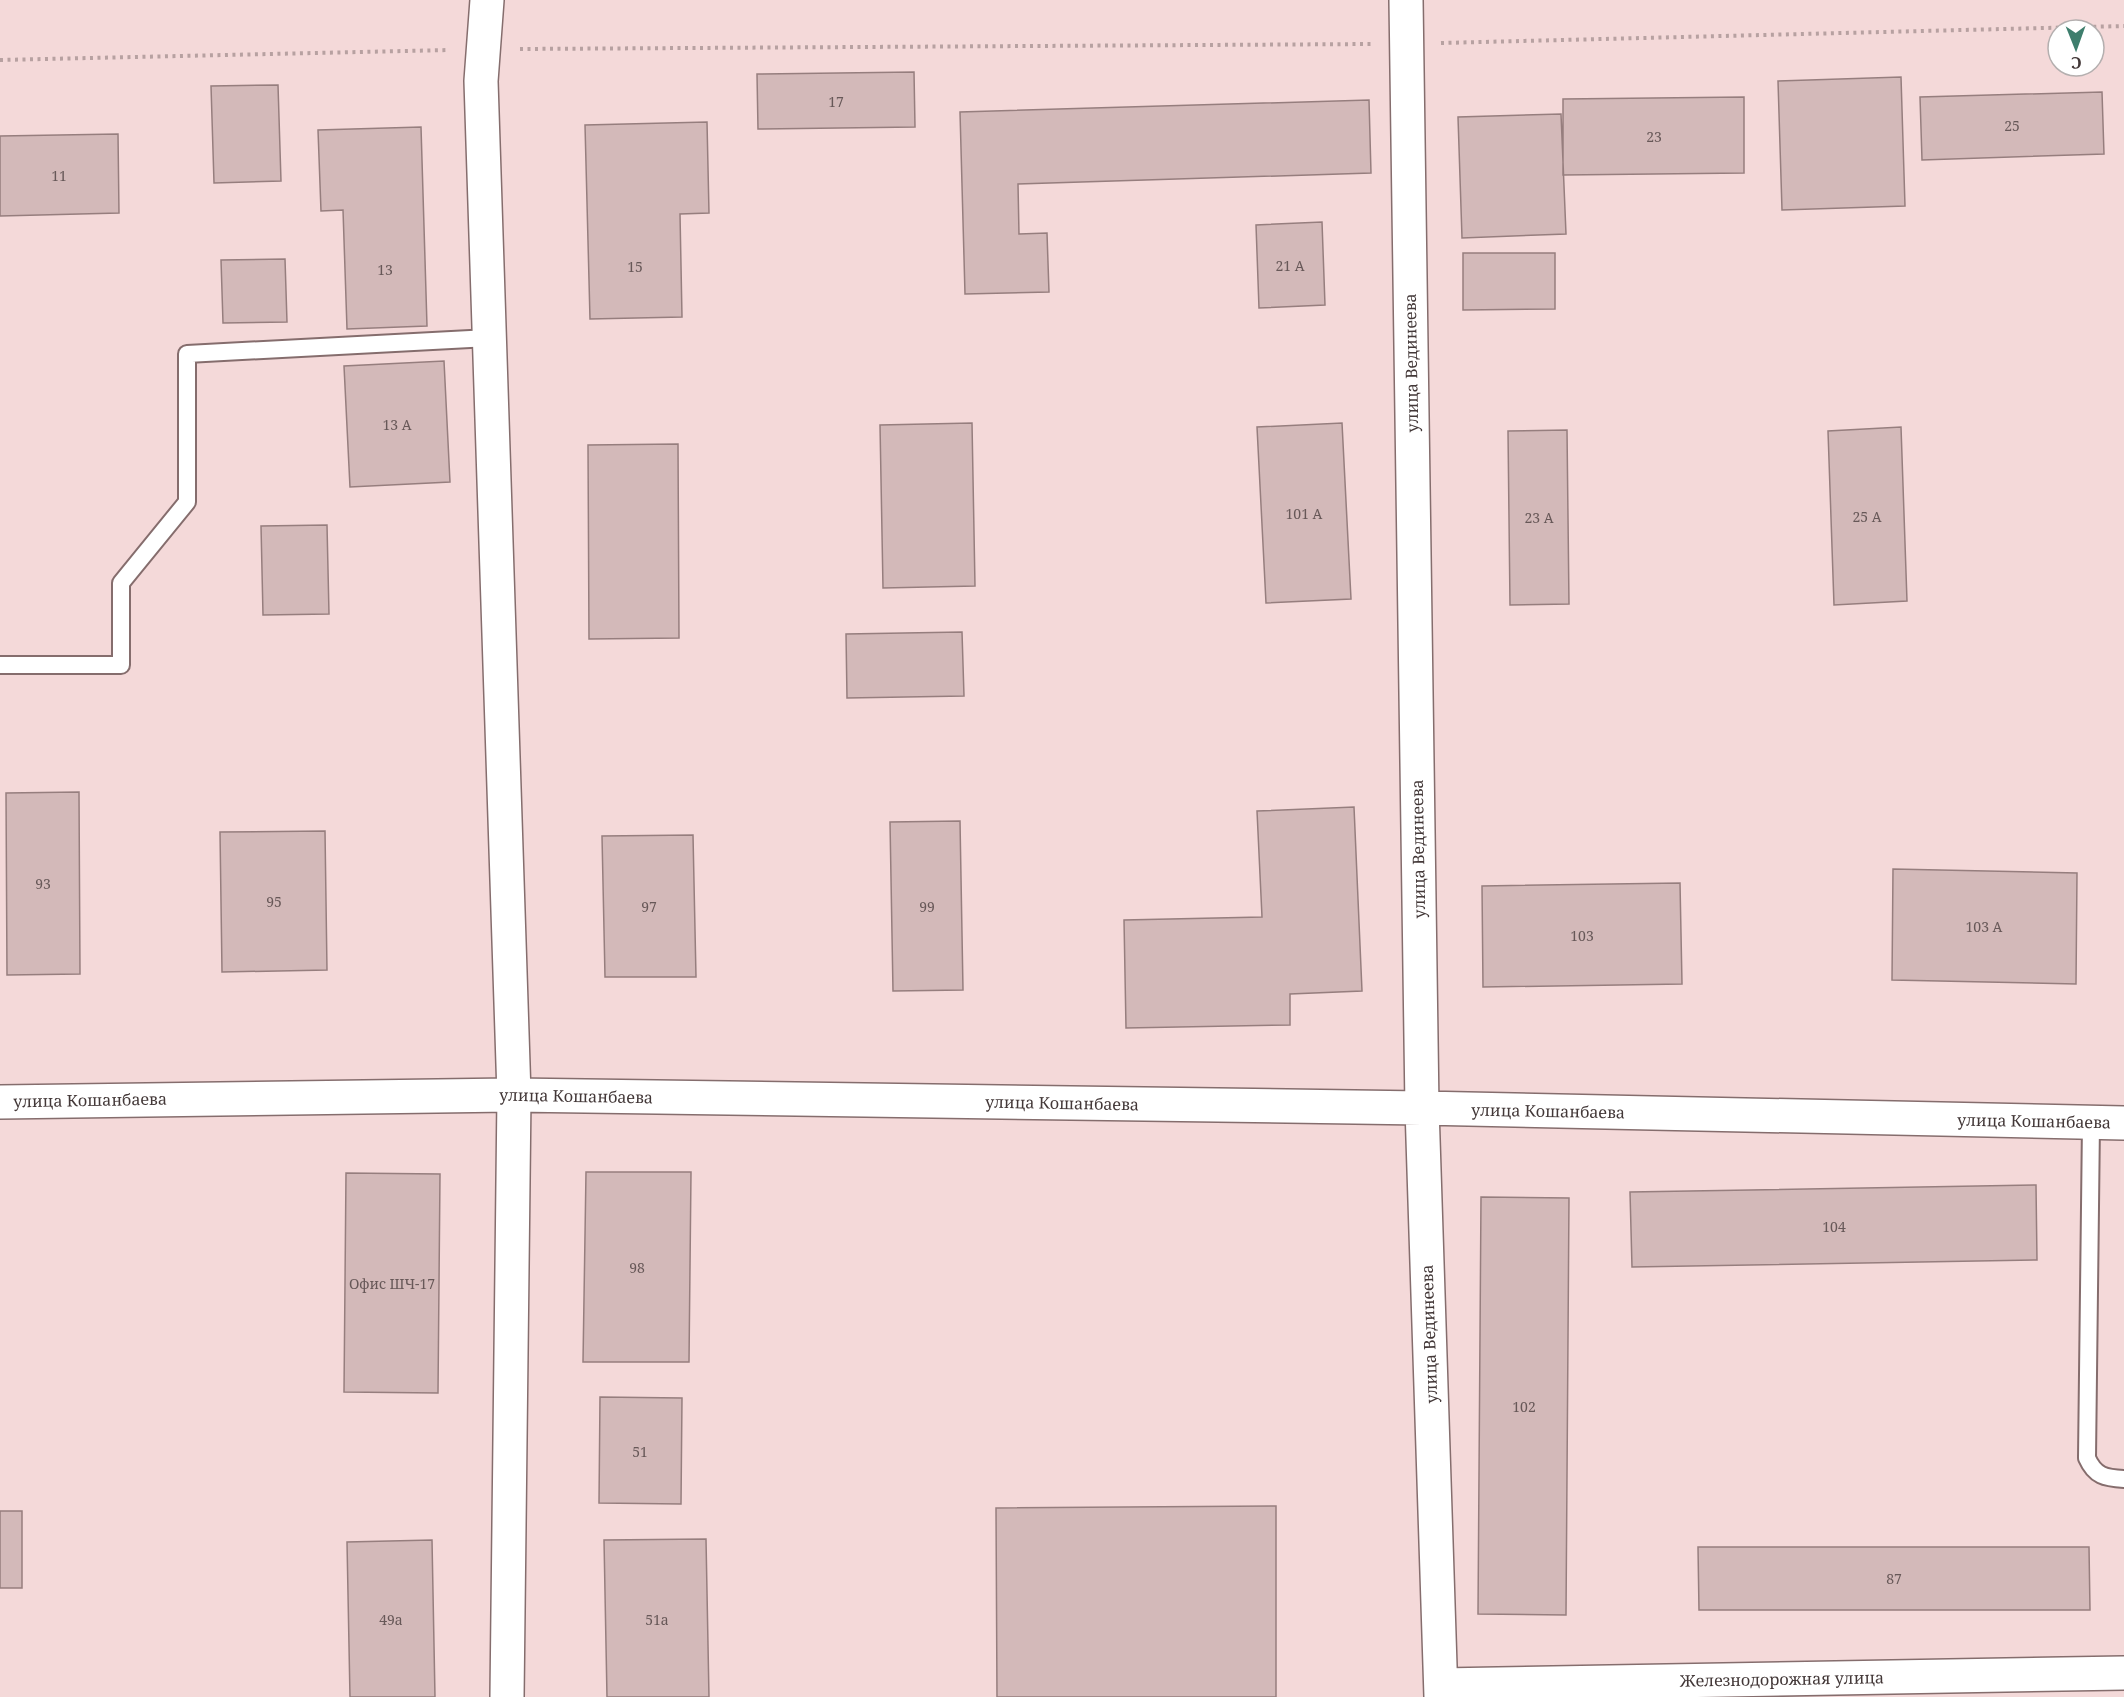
<svg xmlns="http://www.w3.org/2000/svg" width="2124" height="1697" font-family="'Noto Serif',serif">
<rect width="100%" height="100%" fill="#f4d9d9"/>
<!-- building -->
<path fill="#d3b9b9" stroke="#967e7e" stroke-width="1.5" d="M914,72L915,127L758,129L757,74Z
M1901,77L1905,206L1782,210L1778,81Z
M278,85L281,181L214,183L211,86Z
M2102,92L2104,154L1922,160L1920,97Z
M1744,97V173L1563,175V99Z
M1369,100L1371,173L1018,184L1019,234L1047,233L1049,292L965,294L960,112Z
M1561,114L1566,234L1462,238L1458,117Z
M707,122L709,213L680,214L682,317L590,319L585,125Z
M421,127L427,326L347,329L343,210L321,211L318,130Z
M118,134L119,213L0,216V136Z
M1322,222L1325,305L1259,308L1256,225Z
M1463,253H1555V309L1463,310Z
M285,259L287,322L223,323L221,260Z
M444,361L450,482L350,487L344,366Z
M972,423L975,586L883,588L880,425Z
M1342,423L1351,599L1266,603L1257,427Z
M1901,427L1907,601L1834,605L1828,431Z
M1567,430L1569,604L1510,605L1508,431Z
M678,444L679,638L589,639L588,445Z
M327,525L329,614L263,615L261,526Z
M962,632L964,696L847,698L846,634Z
M79,792L80,974L7,975L6,793Z
M1354,807L1362,991L1290,994V1025L1126,1028L1124,920L1262,917L1257,811Z
M960,821L963,990L893,991L890,822Z
M325,831L327,970L222,972L220,832Z
M693,835L696,977H605L602,836Z
M1893,869L2077,873L2076,984L1892,980Z
M1680,883L1682,984L1483,987L1482,886Z
M586,1172H691L689,1362H583Z
M346,1173L440,1174L438,1393L344,1392Z
M2036,1185L2037,1260L1632,1267L1630,1192Z
M1481,1197L1569,1198L1566,1615L1478,1614Z
M600,1397L682,1398L681,1504L599,1503Z
M1276,1506V1697H997L996,1508Z
M0,1511H22V1588H0Z
M706,1539L709,1697H607L604,1540Z
M432,1540L435,1697H350L347,1542Z
M1698,1547H2089L2090,1610H1699Z"/>
<g fill="none" stroke-linecap="round" stroke-linejoin="round">
<!-- service casing -->
<g stroke="#856d6d" stroke-width="20">
<path id="service" d="M0,665H121V583L187,502V354L489,338
M2091,1123L2087,1458C2095,1476 2105,1478 2124,1479"/>
</g>
<!-- minor casing -->
<g stroke="#856d6d" stroke-width="36">
<path id="minor" d="M487,0L481,81L514,1095L507,1697
M1406,0L1422,1108L1441,1697
M0,1102L514,1095L1422,1108L2124,1123
M1441,1685L2124,1673"/>
</g>
<!-- path -->
<path stroke="#b7a1a1" stroke-width="4" stroke-dasharray="3 4.5" stroke-linecap="butt" d="M1441,43L2124,26
M520,49L1373,44
M0,60L449,50"/>
<!-- service -->
<use href="#service" stroke="#fff" stroke-width="16"/>
<!-- minor -->
<use href="#minor" stroke="#fff" stroke-width="33"/>
</g>
<g text-anchor="middle" dominant-baseline="central" stroke-width="5" stroke-linejoin="round" paint-order="stroke">
<!-- number labels -->
<g font-size="14" fill="#675858">
<text x="836" y="101">17</text>
<text x="2012" y="125">25</text>
<text x="1654" y="136">23</text>
<text x="59" y="175">11</text>
<text x="1290" y="265">21 А</text>
<text x="635" y="266">15</text>
<text x="385" y="269">13</text>
<text x="397" y="424">13 А</text>
<text x="1304" y="513">101 А</text>
<text x="1867" y="516">25 А</text>
<text x="1539" y="517">23 А</text>
<text x="43" y="883">93</text>
<text x="274" y="901">95</text>
<text x="649" y="906">97</text>
<text x="927" y="906">99</text>
<text x="1984" y="926">103 А</text>
<text x="1582" y="935">103</text>
<text x="1834" y="1226">104</text>
<text x="637" y="1267">98</text>
<text x="392" y="1283">Офис ШЧ-17</text>
<text x="1524" y="1406">102</text>
<text x="640" y="1451">51</text>
<text x="1894" y="1578">87</text>
<text x="391" y="1619">49а</text>
<text x="657" y="1619">51а</text>
</g>
<!-- street labels -->
<g font-size="16" fill="#433838" stroke="#fff">
<text transform="translate(1411 363) rotate(-91)">улица Вединеева</text>
<text transform="translate(1418 849) rotate(-91)">улица Вединеева</text>
<text transform="translate(576 1096) rotate(1)">улица Кошанбаева</text>
<text transform="translate(90 1100) rotate(-1)">улица Кошанбаева</text>
<text transform="translate(1062 1103) rotate(1)">улица Кошанбаева</text>
<text transform="translate(1548 1111) rotate(1)">улица Кошанбаева</text>
<text transform="translate(2034 1121) rotate(1)">улица Кошанбаева</text>
<text transform="translate(1429 1334) rotate(-92)">улица Вединеева</text>
<text transform="translate(1782 1679) rotate(-1)">Железнодорожная улица</text>
</g>
</g>
<!-- north arrow -->
<g transform="translate(2076 48) rotate(179)"><circle r="28" fill="#ffffff" stroke="#b4afaf" stroke-width="1.5"/>
<path d="M0-4.5L10 22L0 15L-10 22Z" fill="#3e7e6d"/>
<text y="-9" font-size="16" font-weight="bold" text-anchor="middle" fill="#433838">С</text>
</g>
</svg>
